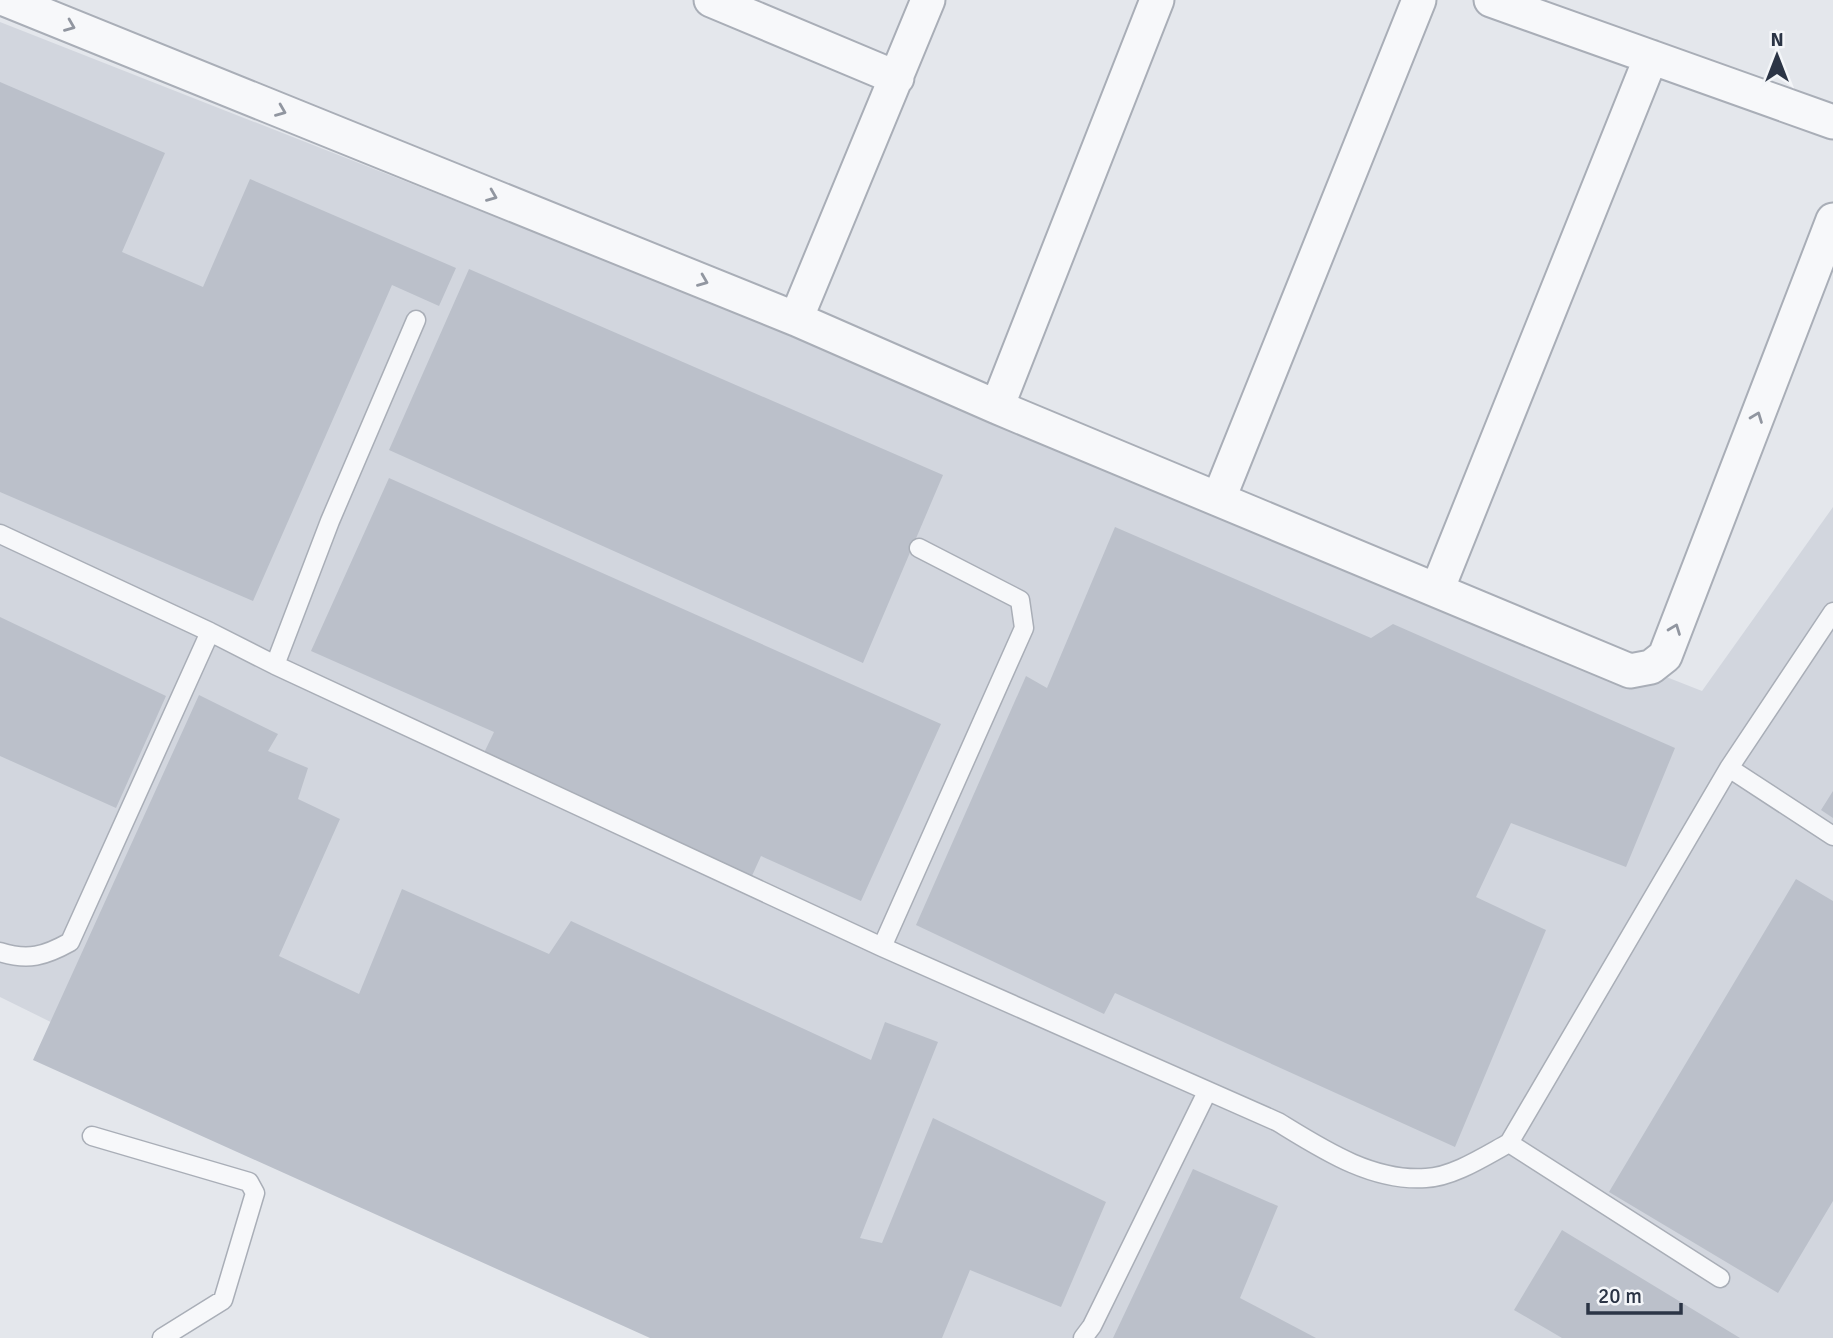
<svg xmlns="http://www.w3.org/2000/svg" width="1833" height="1338" font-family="Signika,sans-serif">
<rect width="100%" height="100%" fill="#e4e7ec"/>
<!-- built -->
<path fill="#d2d6de" d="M0,22L1702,691L1833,507V1338H692L0,997Z"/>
<!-- building -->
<path fill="#bbc0ca" d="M0,82L165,153L122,252L203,287L250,179L456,268L439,306L392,285L253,601L0,492Z
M469,269L943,475L863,663L389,450Z
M389,478L941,724L861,901L761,856L751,878L482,757L494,732L311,651Z
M1115,527L1371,638L1393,624L1675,748L1626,867L1511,823L1476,897L1546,930L1455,1147L1115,993L1104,1014L916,925L1026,676L1047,688Z
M0,617L166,696L116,808L0,756Z
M199,695L278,734L268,751L308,768L298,799L340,819L279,956L359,994L402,889L549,954L571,921L871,1060L885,1022L938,1042L860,1238L882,1243L933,1118L1106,1202L1061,1307L970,1270L942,1338H650L33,1060Z
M1833,791V818L1821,810Z
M1796,879L1833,901V1201L1778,1293L1609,1192Z
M1193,1169L1278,1206L1240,1298L1316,1338H1113Z
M1562,1230L1740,1338H1562L1514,1310Z"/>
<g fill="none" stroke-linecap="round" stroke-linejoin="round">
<!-- service casing -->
<g stroke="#a9aeb7" stroke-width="21">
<path id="service" d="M0,534L210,632L275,665L882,947L1278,1122C1322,1149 1372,1182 1426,1178C1453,1177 1485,1156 1509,1143L1729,768L1833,612
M275,665L330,521L416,320
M1729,768L1833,836
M882,947L1024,628L1020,600L919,548
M0,952C28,961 45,956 70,942L210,632
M92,1136L249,1182L255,1193L223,1300L162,1338
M1509,1143L1720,1278
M1083,1338L1092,1326L1207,1092"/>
</g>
<!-- minor casing -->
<g stroke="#a9aeb7" stroke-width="37">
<path id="minor" d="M7,0L796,319L997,407L1630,671L1651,667L1665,656L1833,220
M711,0L897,78
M1491,0L1833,122
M796,319L928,0
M997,407L1157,0
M1219,498L1419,0
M1437,590L1651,57"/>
</g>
<!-- service -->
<use href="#service" stroke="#f7f8fa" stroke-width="18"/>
<!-- minor -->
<use href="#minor" stroke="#f7f8fa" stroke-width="33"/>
</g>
<!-- one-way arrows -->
<defs><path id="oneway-chevron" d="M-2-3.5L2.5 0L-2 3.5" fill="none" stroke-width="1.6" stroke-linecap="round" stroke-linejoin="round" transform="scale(1.75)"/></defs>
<g stroke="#9196a0">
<use href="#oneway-chevron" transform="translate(70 26) rotate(22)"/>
<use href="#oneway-chevron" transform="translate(281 111) rotate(22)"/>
<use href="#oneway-chevron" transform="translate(492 196) rotate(22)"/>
<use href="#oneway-chevron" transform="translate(703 281) rotate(22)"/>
<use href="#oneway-chevron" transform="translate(1757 417) rotate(-69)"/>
<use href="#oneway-chevron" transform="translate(1675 629) rotate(-69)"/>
</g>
<!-- north arrow -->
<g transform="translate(1777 56)" stroke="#f4f6f9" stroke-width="5" paint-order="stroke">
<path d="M0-5L12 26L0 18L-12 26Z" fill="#2b3445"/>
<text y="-10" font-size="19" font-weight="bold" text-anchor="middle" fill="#2b3445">N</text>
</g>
<!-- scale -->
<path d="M1588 1303v10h93v-10" fill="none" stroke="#2b3445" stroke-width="3.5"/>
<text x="1598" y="1303" font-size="21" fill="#2b3445" stroke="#f4f6f9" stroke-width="5" paint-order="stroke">20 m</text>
</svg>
